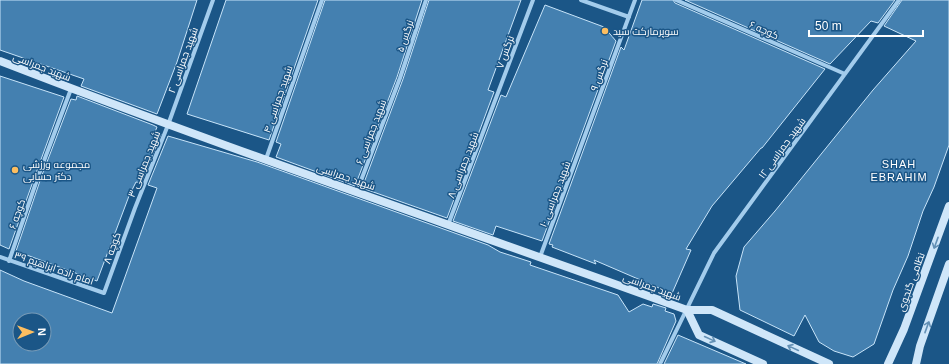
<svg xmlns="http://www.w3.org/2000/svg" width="949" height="364" font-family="Arial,Cairo,sans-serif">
<rect width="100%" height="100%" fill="#1b5687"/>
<!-- building -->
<path fill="#4480b0" stroke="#c8e4f9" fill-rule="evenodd" d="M0,0H197L177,62L157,114L81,86L84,79L0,50Z
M226,0H318L269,140L187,114Z
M325,0H422L397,77L355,186L276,157L281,144L276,142Z
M429,0H521L488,90L494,92L447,218L362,188L403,79Z
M642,0H673L675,3L825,69L762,148H761L712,206L686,249L691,250L670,298L659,294L664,291L659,288L594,260L596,264L552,247L553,245L549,244L621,47L624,50Z
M685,0H895L878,23L871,21L830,64Z
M902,0H949V145L934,187L923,211L908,256L893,290L874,344L853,357L834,351L819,342L805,315L794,336L740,310L736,276L744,247L775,211L873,90L916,41L884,26Z
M545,5L604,27L616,41L542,241L496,226L493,235L453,221L501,95L506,97Z
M0,76L64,97L36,173L9,249L0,245Z
M77,96L153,125L157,127L155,132L161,134L141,183L136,182L129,196L97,281L16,251L42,175L71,99L76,100Z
M168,136L257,162L488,245L500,252L531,262L530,265L618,295L629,312L643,304L652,307L653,304L666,308L665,311L674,314L676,321L657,364H0V270L24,281L112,313L157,188L148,185ZM20,320H44V344H20Z
M678,335L746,364H664Z"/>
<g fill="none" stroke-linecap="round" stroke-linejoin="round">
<!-- street -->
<path stroke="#a3ccec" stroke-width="4" d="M581,0L629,17
M676,0L845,74
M266,159L322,0
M357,191L400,78L426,0
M448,225L533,0
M0,257L104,293L135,208L168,125L213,0
M540,257L635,0
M9,261L39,174L71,89
M660,364L714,253L899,0"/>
<!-- secondary -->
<path stroke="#cfe6f9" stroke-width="8" d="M0,61C227,149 458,227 687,310H712L829,364
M687,310L699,335L763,364
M888,364L904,329L949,206
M916,364L920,346L949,264"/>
</g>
<!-- one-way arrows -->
<defs><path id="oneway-shaft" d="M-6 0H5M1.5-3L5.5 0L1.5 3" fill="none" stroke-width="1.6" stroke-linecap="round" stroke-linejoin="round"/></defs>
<g stroke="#6390b5">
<use href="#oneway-shaft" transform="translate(936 243) rotate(110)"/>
<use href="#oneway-shaft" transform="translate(927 327) rotate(-70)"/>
<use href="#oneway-shaft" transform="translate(710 339) rotate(25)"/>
<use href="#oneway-shaft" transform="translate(793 348) rotate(-155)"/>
</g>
<!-- markers -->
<g fill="#fdbe60" stroke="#1b5687" stroke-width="1.5">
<circle cx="605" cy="31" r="4"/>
<circle cx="15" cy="170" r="4"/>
</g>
<g text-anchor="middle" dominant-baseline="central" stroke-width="3" stroke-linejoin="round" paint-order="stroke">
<!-- street labels -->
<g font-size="10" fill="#fff" stroke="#1b5687">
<text transform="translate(764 30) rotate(24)">کوچه ۶</text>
<text transform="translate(405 36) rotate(-71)">نرگس ۵</text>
<text transform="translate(505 52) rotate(-70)">نرگس ۷</text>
<text transform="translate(183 60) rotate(-70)">شهید جمراسی ۲</text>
<text transform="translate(42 67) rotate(21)">شهید جمراسی</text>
<text transform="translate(599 75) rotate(-70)">نرگس ۹</text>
<text transform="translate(278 99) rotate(-71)">شهید جمراسی ۴</text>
<text transform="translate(371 132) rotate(-69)">شهید جمراسی ۶</text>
<text transform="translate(782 148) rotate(-54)">شهید جمراسی ۱۲</text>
<text transform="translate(144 164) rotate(-68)">شهید جمراسی ۳</text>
<text transform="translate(463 165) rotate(-69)">شهید جمراسی ۸</text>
<text transform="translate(346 177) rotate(19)">شهید جمراسی</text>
<text transform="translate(555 194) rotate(-69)">شهید جمراسی ۱۰</text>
<text transform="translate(17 214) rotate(-71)">کوچه ۶</text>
<text transform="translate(112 248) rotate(-70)">کوچه ۸</text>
<text transform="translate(54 268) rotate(19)">امام زاده ابراهیم ۳۹</text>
<text transform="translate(911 282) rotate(-70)">نظامی گنجوی</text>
<text transform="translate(652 287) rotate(20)">شهید جمراسی</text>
</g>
<!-- poi labels -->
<g font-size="10" fill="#fff" stroke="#1b5687" text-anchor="start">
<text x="613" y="31">سوپرمارکت سید</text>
<text x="23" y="164">مجموعه ورزشی<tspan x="23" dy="12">دکتر حسابی</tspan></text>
</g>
<!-- neighbourhood labels -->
<g font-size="11" letter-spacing="1" fill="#fff" stroke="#1b5687">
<text x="899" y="164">SHAH<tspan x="899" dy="13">EBRAHIM</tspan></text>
</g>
</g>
<!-- north arrow -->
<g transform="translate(32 332) rotate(89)"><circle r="19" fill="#1b5687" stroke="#769ab7"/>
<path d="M0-3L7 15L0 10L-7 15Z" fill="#fdbe60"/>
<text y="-6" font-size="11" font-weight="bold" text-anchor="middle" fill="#ffffff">N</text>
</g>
<!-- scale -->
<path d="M809 30v6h114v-6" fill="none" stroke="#ffffff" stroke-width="2"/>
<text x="815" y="30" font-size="12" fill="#ffffff" stroke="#1b5687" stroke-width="3" paint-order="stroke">50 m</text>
</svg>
